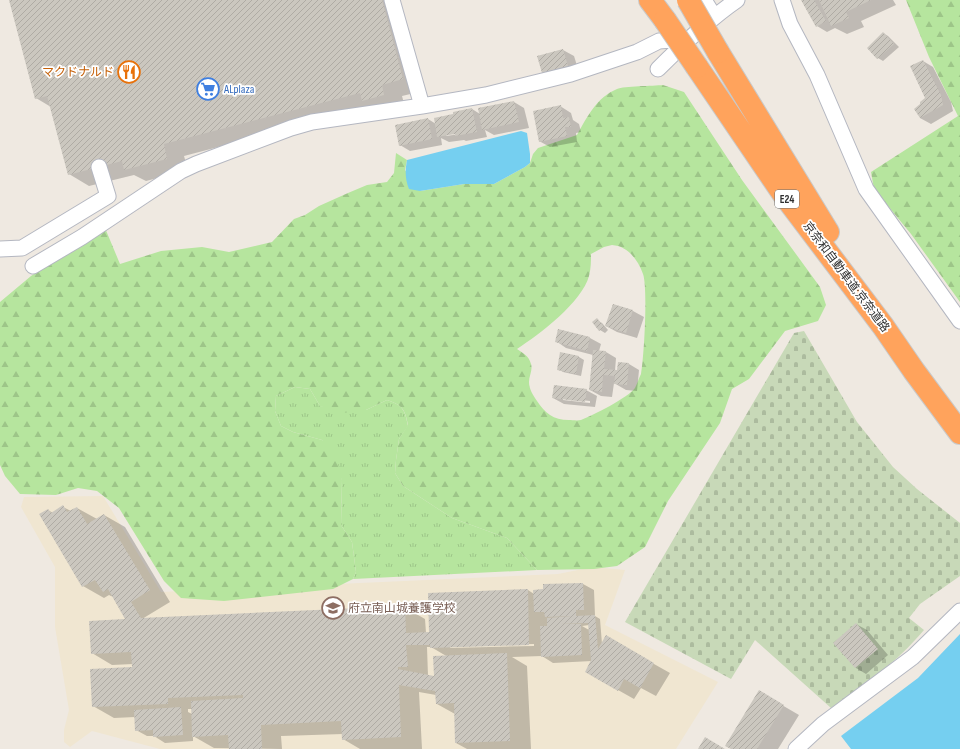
<svg xmlns="http://www.w3.org/2000/svg" width="960" height="749" font-family="'Sofia Sans Condensed','Noto Sans JP',sans-serif">
<defs>
<pattern id="grass-tufts" width="24" height="20" patternUnits="userSpaceOnUse"><rect width="24" height="20" fill="#b6e59e"/><path d="M3 7l-1-3M5 7V3M7 7l1-3M15 17l-1-3M17 17v-4M19 17l1-3" fill="none" stroke="#9dc588"/></pattern>
<pattern id="forest-firs" width="22" height="20" patternUnits="userSpaceOnUse"><rect width="22" height="20" fill="#b6e59e"/><path d="M5 1l3.5 6h-7zM16 11l3.5 6h-7z" fill="#9dc588"/></pattern>
<pattern id="cemetery-stones" width="16" height="16" patternUnits="userSpaceOnUse"><rect width="16" height="16" fill="#c8d9b8"/><path d="M2 7V4a2 2 0 0 1 4 0v3zM10 15v-3a2 2 0 0 1 4 0v3z" fill="#acbb9e"/></pattern>
<pattern id="building-hatch" width="6" height="6" patternUnits="userSpaceOnUse"><rect width="6" height="6" fill="#cbc7bf"/><path d="M-1 1l2-2M0 6l6-6M5 7l2-2" fill="none" stroke="#afaba4"/></pattern>
</defs>
<rect width="100%" height="100%" fill="#efe9e1"/>
<!-- education -->
<path fill="#f0e6d1" d="M103,496L161,592L558,574L593,567L625,570L605,625L718,682L676,749H160L92,731L70,747L64,742V730L69,710L55,627V567L21,507L24,497Z"/>
<!-- grass -->
<path fill="url(#grass-tufts)" d="M295,387L310,389L320,406L366,410L387,400C403,405 405,410 408,426L399,439L396,460L395,473L403,486L452,518L507,538L537,570L353,579L356,572L352,542L341,525L342,480L322,440L293,432L281,426L275,411L276,396Z"/>
<!-- forest -->
<path fill="url(#forest-firs)" fill-rule="evenodd" d="M906,0H960V302L911,234L874,189L871,172L958,116L929,57Z
M663,85L684,92L742,180L820,287L826,305L818,321L785,331L749,379L732,389L720,423L668,501L645,547L617,566L594,569L537,570L507,538L452,518L403,486L395,473L396,460L399,439L408,425C405,410 403,405 387,400L366,410L342,413L320,406L310,389L295,387L276,396L275,411L281,426L293,432L322,440L331,449L340,469L342,480L341,525L352,542L356,572L353,579L333,589L224,601L181,598L164,581L119,508L97,491L78,488L56,495L20,494L5,476L0,465V302L31,276L105,228L120,264L161,251L202,247L229,252L272,242L294,219L305,215L319,206L348,193L367,185L387,182L394,173L396,153L407,160L405,170L420,191L464,184H494L525,167L530,163L533,154L538,148L577,135C587,117 597,97 617,89C624,86 653,86 663,85ZM612,245C628,246 638,260 643,274C648,288 644,358 641,374C639,378 637,384 635,388C629,397 592,416 581,420C577,421 572,420 569,420C553,420 545,413 537,401C533,395 529,389 529,382C529,376 533,370 531,364C529,356 523,353 517,349C540,334 582,302 589,276C591,268 591,261 591,254L604,247Z"/>
<!-- cemetery -->
<path fill="url(#cemetery-stones)" d="M804,331L857,422L893,467L917,489L960,523V576L920,604L909,618L924,630C896,663 866,684 831,708L755,640L731,679L625,622L794,333Z"/>
<!-- water -->
<path fill="#75cff0" d="M521,131L527,133L530,154V163L525,167L494,184H464L420,191L409,189C405,179 405,171 407,160Z
M960,634V749H851L841,736L918,678Z"/>
<!-- shadow -->
<path fill="#0003" fill-rule="evenodd" d="M10,0H399L423,91L402,96L405,107L373,106L184,156L188,170L146,181L134,175L89,186L69,174L51,107L36,98Z
M802,0H893L896,5L861,21L864,27L847,34L835,28L827,32L817,26Z
M883,33L888,36L899,47L883,61L878,58L868,48Z
M563,50L574,56L579,72L553,79L543,73L538,57Z
M923,61L933,67L951,102L953,111L931,124L920,118L926,98Z
M514,102L524,108L529,128L494,135L485,130L487,137L466,141L464,140L449,142L441,138L442,145L410,151L400,145L428,119L436,124L472,109L480,114ZM459,132L460,134L446,136V134Z
M560,106L571,113L573,120L579,124L581,132L576,133L577,142L550,147L539,141Z
M613,305L633,311L644,317L637,338L617,332L606,326Z
M597,320L602,323L608,330L605,333L600,330Z
M559,330L590,338L601,344L599,351L606,352L616,358L615,371H618L629,364L639,370L637,391L626,390L614,383L612,397L601,396L590,390L593,355L566,348L556,341Z
M561,353L579,357L584,360L581,376L563,372L558,369Z
M586,390L597,396L595,407L564,404L553,398ZM563,398L590,401V403L563,400Z
M63,507L71,511L77,508L97,519L104,515L125,527L170,602L142,619L404,607L425,619L426,633H430L528,590L534,594L544,590V585L583,584L594,590L595,616L600,619L602,644L606,637L670,673L656,696L641,688L634,699L586,672L592,661L553,663L542,656L512,657L527,666L531,749H467L456,743L455,714L437,704L436,695L419,692L422,749H360L343,739V734L281,736L282,749L214,748L193,736V741L165,743L154,736H147L136,730L135,717L114,718L93,706L133,668V664L112,665L92,653L126,620L115,598L109,595L104,598L83,586L48,510L53,513ZM589,625V630L582,626ZM534,644V646L450,648V646ZM427,647H431L448,657L435,678L428,676ZM188,709H192V714L188,712Z
M856,624L867,630L888,655L866,674L856,668L834,643Z
M775,701L799,715L778,749H733Z"/>
<!-- building -->
<path fill="url(#building-hatch)" d="M9,0H382L403,79L382,85L384,95L362,101L360,93L164,144L167,159L124,170L122,161L68,175L47,96L35,99Z
M801,0H814L826,21L816,27Z
M819,0H871L846,12L849,18L831,26Z
M883,32L894,44L877,59L867,48Z
M563,49L568,66L542,73L537,56Z
M923,60L941,95L943,105L920,118L914,109L920,104V102L925,98L910,66Z
M514,101L519,122L482,130L478,108Z
M561,105L563,118L569,117L571,127H565L567,136L539,142L533,111Z
M472,108L477,132L455,136V134L437,137L434,118L453,114V112Z
M428,118L432,139L399,146L395,125Z
M613,304L633,310L626,333L605,326Z
M597,318L604,327L599,331L592,322Z
M558,329L590,337L587,351L555,342Z
M593,350L606,351L604,369L617,370L618,362L629,363L627,385L614,384L615,376L603,375L602,392L589,390Z
M560,352L579,356L576,374L557,370Z
M554,385L587,389L585,402L552,398Z
M63,505L67,512L77,507L87,524L104,514L150,590L131,602L141,618L405,606L406,633L429,632L428,593L528,589L529,645L430,648V645H406L408,667H398V669L434,676L433,656L507,653L510,741L455,743L454,703L436,704L435,691L399,685L401,737L342,740L341,721L261,725L262,749H229L228,735L192,737L191,701L243,698V695L168,698V704L92,707L90,669L132,667L131,652L91,654L89,621L125,619L108,589L103,592L95,580L82,587L39,514L48,509L51,513Z
M583,583L584,610H576V616L595,615L598,649L606,635L654,663L640,688L624,679L618,691L585,672L591,660L588,623L560,624H581L582,655L541,657L540,626H547V618L572,616L545,617L544,612H534L533,590L543,589V584Z
M856,623L878,649L855,668L833,643Z
M759,690L784,705L757,749H731L725,746Z
M181,707L183,735L153,737V730L135,731L134,710Z
M705,737L725,749H698Z"/>
<g fill="none" stroke-linecap="round" stroke-linejoin="round">
<!-- street casing -->
<g stroke="#b4b7c1" stroke-width="17">
<path id="street" d="M392,0L422,106
M704,0L714,16
M782,0L790,24L817,75L866,189L960,321
M658,69C683,44 708,20 737,0
M0,249L22,248L108,196L99,167
M33,266L82,237L181,171L196,164L291,128L312,122L422,106L486,95L571,74L637,52L659,41L685,39
M796,749L823,724L913,657L960,611"/>
</g>
<!-- highway casing -->
<g stroke="#c9c9c9" stroke-width="24">
<path id="highway" d="M650,0L665,20
M718,52L828,232
M697,67L784,195L883,326L914,371L960,433"/>
</g>
<!-- street -->
<use href="#street" stroke="#fff" stroke-width="15"/>
<!-- highway -->
<use href="#highway" stroke="#ffa35c" stroke-width="22"/>
<!-- highway-bridge casing -->
<g stroke="#c9c9c9" stroke-width="24" stroke-linecap="butt">
<path id="highway-bridge" d="M688,0L718,52
M665,20L697,67"/>
</g>
<!-- highway-bridge -->
<use href="#highway-bridge" stroke="#ffa35c" stroke-width="22"/>
</g>
<!-- icons -->
<defs>
<g id="restaurant-ring" transform="scale(1.15)"><circle r="9.5" fill="#fff" stroke="#e8710a" stroke-width="1.5"/><path d="M-5-6h1v4h1v-4h1v4h1v-4h1v5L-1.5 .5V6h-2V.5L-5-1ZM5-6V6H3V1.5H1.5Q1.5-4 5-6Z" fill="#e8710a"/></g>
<g id="supermarket-ring" transform="scale(1.15)"><circle r="9.5" fill="#fff" stroke="#3f7fe0" stroke-width="1.5"/><path d="M-6-5.5h2.5l.6 2H6L4.5 2H-2.5L-4.4-4H-6ZM-1.5 3.2a1.3 1.3 0 1 0 .1 0ZM3 3.2a1.3 1.3 0 1 0 .1 0Z" fill="#3f7fe0"/></g>
<g id="school-ring" transform="scale(1.15)"><circle r="9.5" fill="#fff" stroke="#8d6e63" stroke-width="1.5"/><path d="M0-5L7-2L0 1L-7-2ZM-4 1L0 2.5L4 1V4Q0 6-4 4Z" fill="#8d6e63"/></g>
</defs>
<g fill-rule="evenodd">
<use href="#restaurant-ring" x="129" y="72"/>
<use href="#supermarket-ring" x="208" y="89"/>
<use href="#school-ring" x="333" y="608"/>
</g>
<g text-anchor="middle" dominant-baseline="central" stroke-width="3.5" stroke-linejoin="round" paint-order="stroke">
<!-- shield labels -->
<rect fill="#fff" stroke="#6d6d6d" stroke-width="1" x="775" y="190" width="24" height="18" rx="3"/>
<g font-size="11" font-weight="bold" fill="#2e2e2e">
<text x="787" y="199">E24</text>
</g>
<!-- food labels -->
<g font-size="12" fill="#c56008" stroke="#fff" text-anchor="end">
<text x="114" y="72">マクドナルド</text>
</g>
<!-- shop labels -->
<g font-size="12" fill="#366cbe" stroke="#fff" text-anchor="start">
<text x="224" y="89">ALplaza</text>
</g>
<!-- street labels -->
<g font-size="12" fill="#2e2e2e" stroke="#fff">
<text transform="translate(846 277) rotate(53)">京奈和自動車道;京奈道路</text>
</g>
<!-- education labels -->
<g font-size="12" fill="#785e54" stroke="#fff" text-anchor="start">
<text x="348" y="608">府立南山城養護学校</text>
</g>
</g>
</svg>
